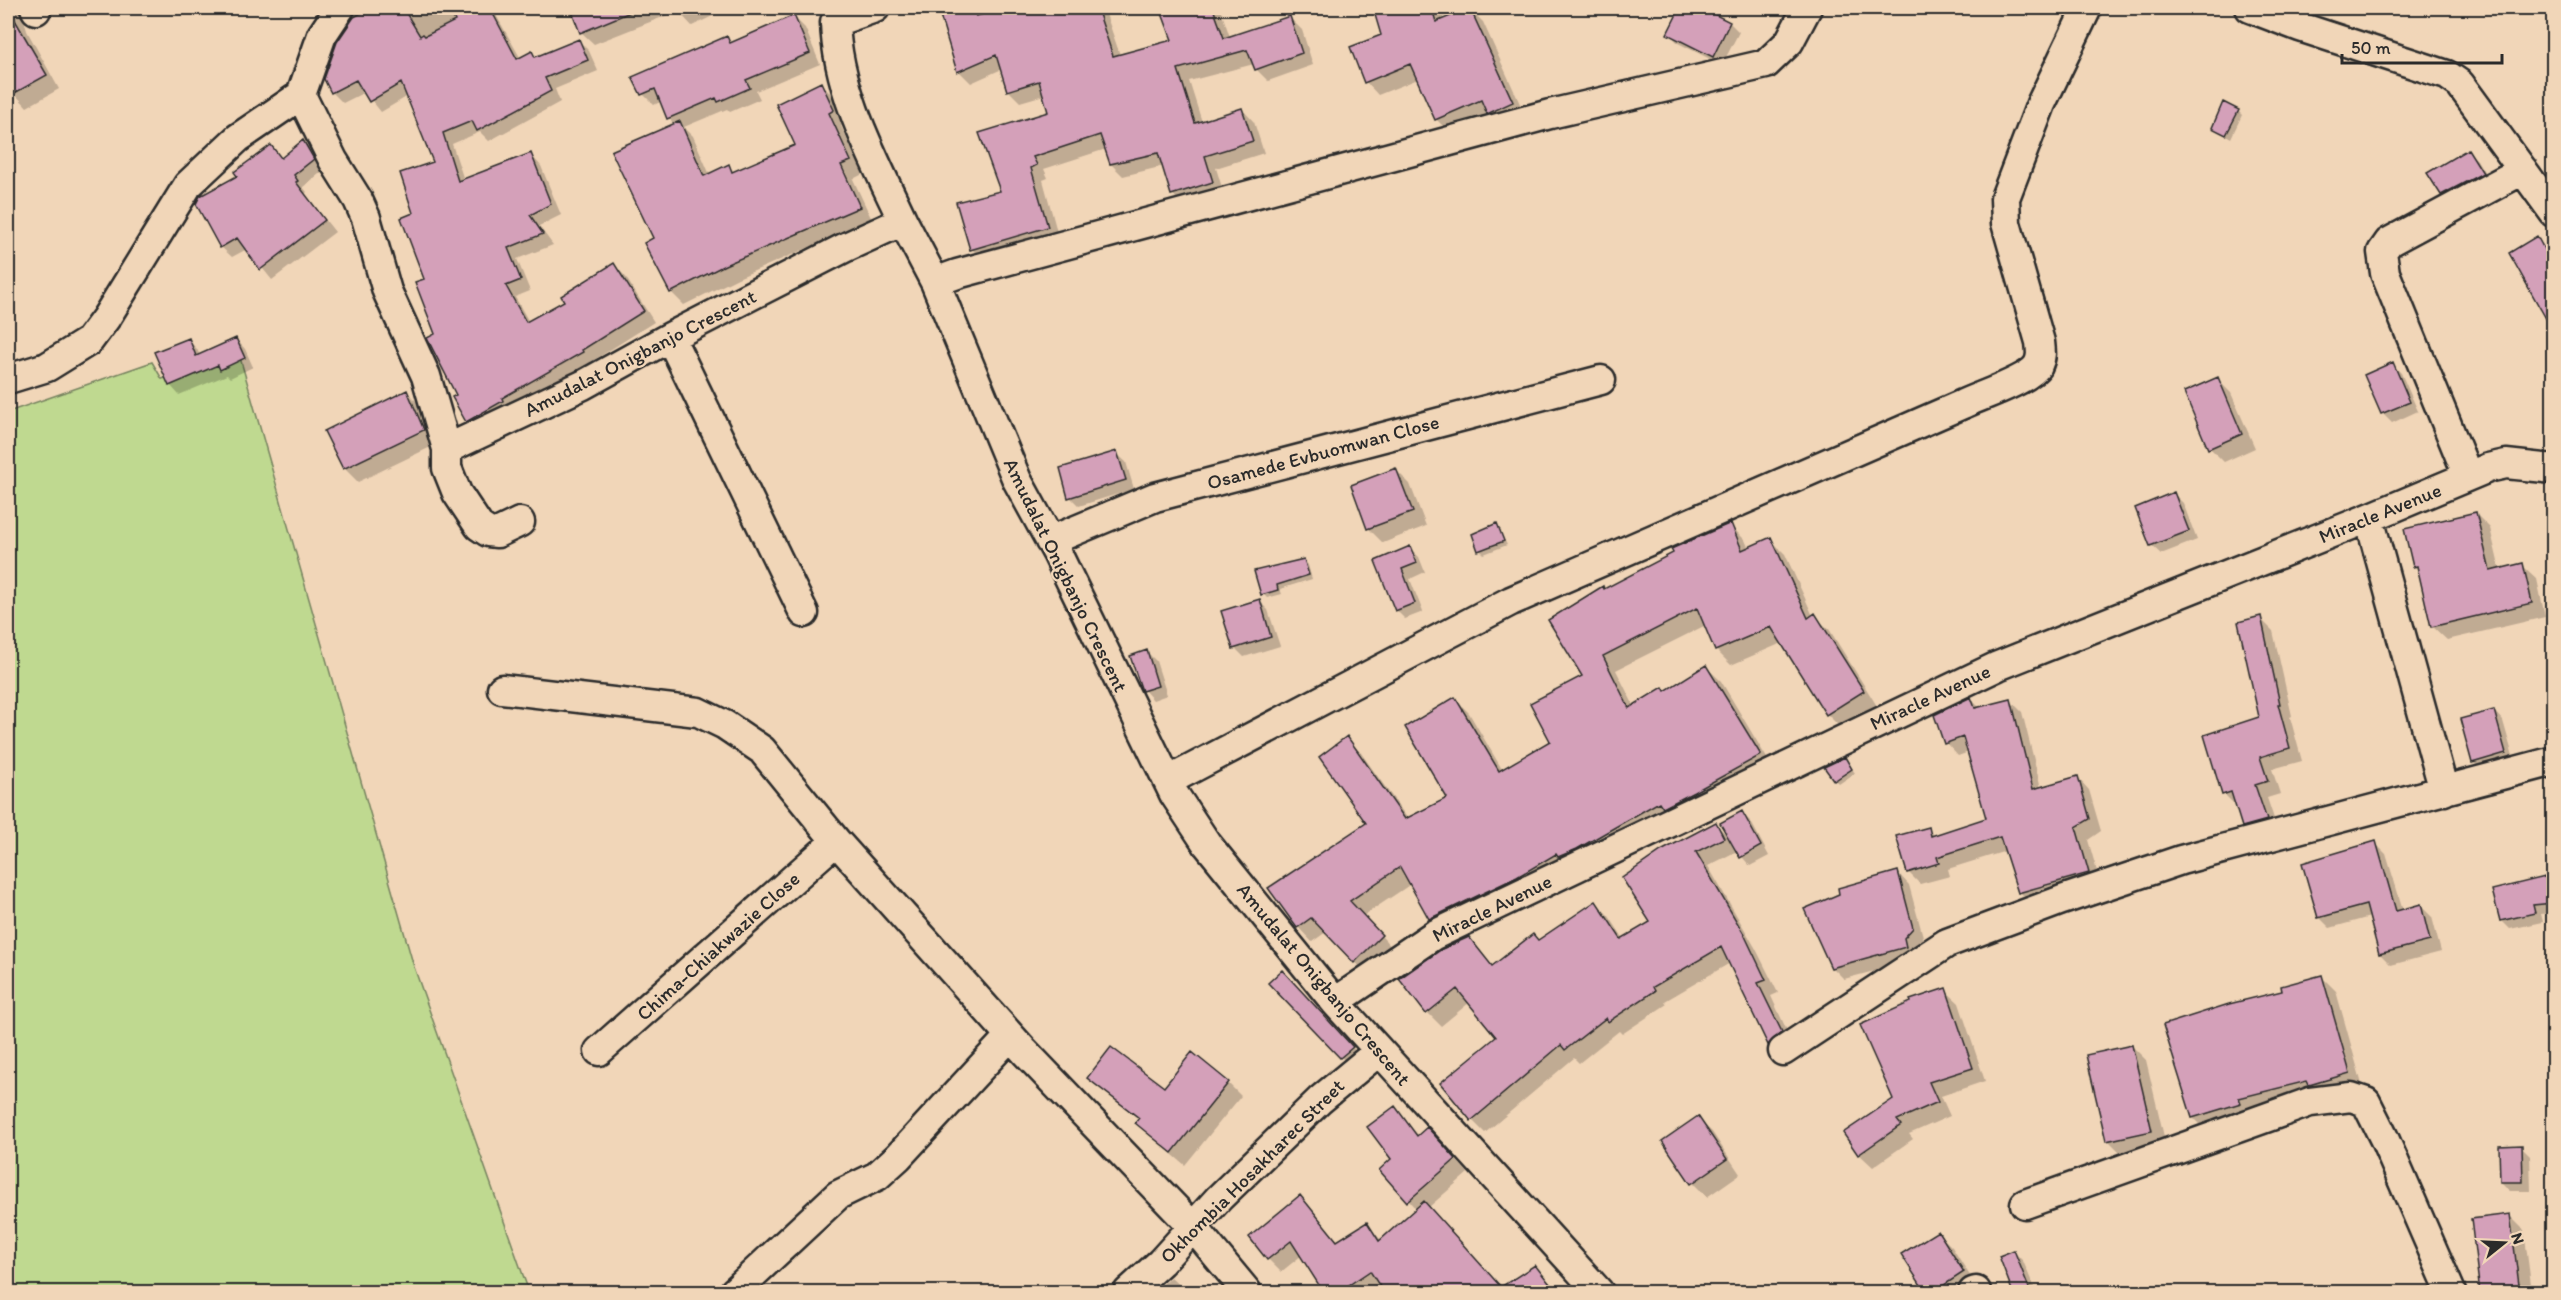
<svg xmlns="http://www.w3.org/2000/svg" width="2561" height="1300" font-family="Itim,sans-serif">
<rect width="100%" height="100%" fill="#f1d6b8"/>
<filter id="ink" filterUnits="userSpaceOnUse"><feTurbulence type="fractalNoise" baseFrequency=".0167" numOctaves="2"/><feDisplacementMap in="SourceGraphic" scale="12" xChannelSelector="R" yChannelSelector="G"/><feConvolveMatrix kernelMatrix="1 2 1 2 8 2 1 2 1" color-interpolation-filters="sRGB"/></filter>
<g filter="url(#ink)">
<!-- green -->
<path fill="#bfd990" stroke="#75825e" stroke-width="1.5" d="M239,354L414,967L529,1292H8V412L152,362L162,379Z"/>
<!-- shadow -->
<path fill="#0003" d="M8,8H21L27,31L59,89L27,107L14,93L8,82Z
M315,8H336L321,14Z
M373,8H492L521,59L532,53L537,58L578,40L589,51L598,71L555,89L560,102L489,141L480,132L452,144L464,180L531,155L541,166L561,215L539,226L553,245L517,259L530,291L515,297L529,322L566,302L614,265L625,276L654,322L591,362L592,364L512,409L478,431L467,421L437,335L415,214L435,163L408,96L381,112L365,92L343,103L332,92L355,18Z
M572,8H721L723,11L692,26L678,11L594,44L581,32Z
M1010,8H1104L1120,55L1174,41L1162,8H1220L1230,37L1290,18L1302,30L1313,65L1268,81L1256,69L1254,64L1189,81L1202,122L1242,109L1254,122L1264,153L1216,168L1224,194L1185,206L1172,194L1164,166L1123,176L1111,164L1106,149L1044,169L1048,178L1043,180L1059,239L984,261L972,249L1050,113L1044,95L1020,102L1008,90L1002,69L971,83L959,71L974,9L981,16Z
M1374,8H1440L1444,20L1470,9L1483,22L1525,115L1501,126L1490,114L1449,132L1436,119L1418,79L1378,95L1366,82L1352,48L1383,36Z
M1682,8H1699L1730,23L1739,32L1722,65L1678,43L1669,33Z
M794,17L805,28L820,64L756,91L760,99L730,112L727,109L684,127L693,136L710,175L728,166L735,173L797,146L821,84L834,97L846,124L841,126L863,174L853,179L872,220L738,278L684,305L671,292L655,239L675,125L669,118L662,101L654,105L643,94L727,38L732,44Z
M2238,111L2242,115L2231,138L2213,127Z
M303,142L314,152L324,170L303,187L307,192L305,194L335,232L272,280L247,249L232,257L221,247L240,177L271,147L282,159Z
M2468,151L2477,160L2491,183L2451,204L2442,194L2429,174Z
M2537,238L2554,258V328L2511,253Z
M236,339L245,349L253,367L230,378L227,375L179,395L170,385L188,340L197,349L200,356Z
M2392,364L2401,373L2418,411L2392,423L2382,413Z
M2217,379L2231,393L2255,448L2224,462L2210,448Z
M407,392L421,406L437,444L358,482L344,468Z
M1116,453L1126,462L1134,489L1079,506L1070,497Z
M1396,470L1410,484L1426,526L1383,543L1368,528Z
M2174,494L2183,503L2197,540L2161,554L2151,545Z
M2476,514L2490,528L2500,570L2522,565L2537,579L2545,617L2447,640L2432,626L2420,572L2414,566Z
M1497,525L1507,545L1484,554L1480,550Z
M1730,525L1745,540L1749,549L1770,539L1785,554L1813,616L1829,629L1877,706L1842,729L1827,714L1782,643L1731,665L1716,650L1706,625L1616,670L1634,706L1665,692L1706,667L1721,681L1774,770L1444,933L1430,918L1411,884L1363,916L1395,951L1369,976L1326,932L1312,942L1298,927L1368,824L1347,738L1361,753L1408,819L1449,798L1455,699L1469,713L1503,771L1552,742L1584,676L1605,591Z
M1410,548L1419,557L1425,572L1410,579L1423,612L1405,619L1396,610L1377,561Z
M1304,561L1308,565L1312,579L1280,589L1282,594L1267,598L1263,594Z
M1259,601L1268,610L1280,646L1244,657L1235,648Z
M2260,618L2273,631L2292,716L2290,717L2302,761L2272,769L2280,794L2267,798L2279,833L2256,839L2243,826L2237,807L2224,794L2261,718Z
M1147,652L1156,661L1167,695L1153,700L1144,690Z
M1971,699L1980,708L2010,700L2022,712L2041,788L2077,777L2089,790L2101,831L2088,840L2101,885L2032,905L2020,892L2006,851L1948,869L1950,876L1920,884L1908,872L1928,829L1935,836L1988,819L1969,752L1958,756L1946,743Z
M2494,711L2503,721L2515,763L2483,771L2473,762Z
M1845,759L1855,773L1839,784L1835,780Z
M1742,813L1751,822L1769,856L1750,866L1737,851L1708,866L1756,949L1778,993L1771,996L1794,1046L1782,1057L1769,1044L1730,963L1665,1001L1667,1004L1622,1034L1619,1031L1579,1063L1574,1058L1485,1133L1472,1120L1498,1037L1470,1002L1441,1026L1428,1013L1469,938L1493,967L1538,941L1596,903L1609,916L1624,939L1653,922L1624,879L1715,824L1729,837Z
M2375,843L2386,854L2403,910L2421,906L2432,917L2441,952L2391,965L2380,954L2370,917L2330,928L2319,917Z
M2546,861H2554V913L2541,914L2543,922L2510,929L2501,920L2548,878Z
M1898,873L1909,885L1924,940L1905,963L1844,979L1832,967Z
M2321,976L2336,991L2363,1088L2207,1132L2193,1118L2165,1026L2284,992Z
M1291,981L1361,1057L1350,1066L1270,983Z
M1945,990L1959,1003L1985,1081L1941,1096L1950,1116L1909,1134L1913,1139L1873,1167L1859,1154L1895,1099Z
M2132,1046L2146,1060L2166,1145L2122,1154L2108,1140Z
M1089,1078L1164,1089L1228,1083L1241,1096L1185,1165L1150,1136L1137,1123L1140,1120Z
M1395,1108L1419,1136L1440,1142L1468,1173L1429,1207L1501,1288L1535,1267L1559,1292H1386L1381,1285L1370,1292H1326L1302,1255L1281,1272L1268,1259L1300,1197L1339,1242L1366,1224L1382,1241L1417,1210L1381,1170L1393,1159Z
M1697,1118L1712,1132L1740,1174L1707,1197L1693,1183L1664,1142Z
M2521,1147L2530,1156L2531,1191H2510L2501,1182Z
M2510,1216L2524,1230L2532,1292H2482Z
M1938,1233L1952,1247L1977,1287L1968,1292H1927Z
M2014,1252L2023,1261L2036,1292H2014Z
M1171,1277L1187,1292H1154Z"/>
<!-- building -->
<path fill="#d4a0b9" stroke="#2b2b2b" stroke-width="1.5" d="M8,8L47,75L13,94L8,85Z
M370,8H403L420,36L423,34L425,36L455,21L449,8H490L517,59L532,51L535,57L579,39L588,60L545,78L551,91L477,131L472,121L443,133L458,181L531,153L551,204L530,215L543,234L508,248L521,280L506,286L526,322L564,301L561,296L614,263L644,311L582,350L583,352L502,398L503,401L466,422L452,397L456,395L427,338L435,334L415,282L424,279L401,218L413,213L400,173L433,162L401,83L369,102L356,80L331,93L324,79L337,42L354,17Z
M584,8H640L580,33L572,12Z
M974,8L976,16L1005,8H1097L1113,56L1172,40L1160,8H1213L1224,38L1290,16L1302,53L1255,70L1247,50L1178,69L1195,123L1242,108L1253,141L1205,156L1213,182L1171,195L1158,153L1110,164L1100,135L1033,157L1037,165L1031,168L1048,227L970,250L956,202L1000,191L979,133L1048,112L1039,81L1007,91L996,55L957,72L940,15Z
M1373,8H1432L1436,22L1470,8L1513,102L1487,114L1481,100L1435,120L1410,64L1364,83L1350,47L1381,35Z
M1680,8H1702L1730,22L1713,57L1667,34Z
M794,15L810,53L746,80L750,88L718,102L716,98L667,119L655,89L641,95L632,77L727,36L730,43Z
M821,82L834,110L829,113L851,161L841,165L860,207L725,265L670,293L644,243L653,238L611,151L680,121L704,176L729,164L732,172L795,145L776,104Z
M2223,102L2239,110L2226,135L2212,128Z
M303,140L314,159L294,175L298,181L296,182L325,220L260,270L237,238L220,248L196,204L200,196L237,176L234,172L271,145L281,158Z
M2468,149L2483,173L2441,195L2427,173Z
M2537,236L2553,266V331L2509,253Z
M189,338L196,356L236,338L245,358L220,370L218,365L169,386L154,352Z
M2393,362L2410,402L2381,414L2364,375Z
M2218,377L2242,434L2208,449L2184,392Z
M407,390L424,430L343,469L324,431Z
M1117,451L1126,480L1068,498L1060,468Z
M1396,468L1413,512L1367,529L1351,485Z
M2174,492L2189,531L2150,546L2135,508Z
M2476,512L2490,571L2523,563L2532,603L2431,627L2417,566L2413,567L2404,529Z
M1497,523L1504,541L1478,551L1472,534Z
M1731,523L1742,550L1771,537L1808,618L1815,613L1864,691L1826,715L1771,627L1715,651L1697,608L1603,656L1629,708L1663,687L1665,691L1706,665L1761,755L1694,792L1663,808L1659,802L1577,849L1558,857L1556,854L1517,877L1429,919L1400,867L1350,901L1382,935L1354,963L1311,918L1297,928L1268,888L1366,823L1319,757L1347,736L1405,819L1447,798L1405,727L1455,697L1499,771L1550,741L1530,703L1582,676L1548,620L1603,586L1604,589L1673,553L1671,549Z
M1410,546L1417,563L1402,569L1415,603L1395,611L1375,561Z
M1304,559L1309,575L1277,585L1278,590L1261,595L1254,571Z
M1260,599L1271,637L1233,649L1221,611Z
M2261,616L2280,704H2278L2290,748L2260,757L2268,781L2255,785L2267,820L2242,827L2231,792L2222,795L2204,735L2259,717L2238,622Z
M1147,650L1158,686L1142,691L1130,656Z
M1971,697L1975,708L2011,699L2033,789L2078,776L2090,819L2076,827L2089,873L2018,893L2000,837L1937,857L1939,863L1907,873L1896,836L1929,827L1931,836L1986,818L1963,737L1944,744L1934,715Z
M2494,710L2506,753L2472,763L2460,719Z
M1845,757L1852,769L1834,781L1824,767Z
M1742,811L1761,846L1740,858L1720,823Z
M1716,822L1724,838L1696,852L1744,934L1766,980L1758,983L1782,1032L1768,1045L1721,947L1653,987L1655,991L1608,1022L1606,1018L1565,1050L1561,1045L1471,1121L1440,1083L1496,1037L1457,989L1426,1014L1399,979L1442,949L1469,937L1492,966L1533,934L1538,940L1596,901L1621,939L1650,922L1622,878L1661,851Z
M2376,841L2396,911L2421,904L2430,941L2379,954L2366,905L2318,918L2302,863Z
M1898,871L1913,928L1904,938L1906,947L1831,968L1804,909L1839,894L1838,888Z
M2553,875V903L2533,905L2535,913L2500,921L2492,890Z
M1282,970L1353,1047L1340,1058L1268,983Z
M2322,975L2350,1073L2309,1085L2307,1081L2239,1098L2241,1103L2192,1118L2163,1025L2229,1004L2282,991L2281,986Z
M1946,988L1973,1068L1929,1082L1938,1102L1897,1120L1901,1125L1858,1155L1843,1133L1893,1099L1860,1025L1911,1002L1910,1000Z
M2132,1045L2152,1131L2106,1141L2086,1055Z
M1111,1047L1164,1087L1192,1052L1229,1082L1172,1153L1135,1123L1139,1118L1087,1078Z
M1395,1106L1417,1136L1427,1127L1456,1159L1407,1202L1379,1170L1391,1159L1367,1127Z
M1698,1116L1727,1159L1691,1184L1662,1141Z
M2522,1145L2523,1182H2500L2499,1146Z
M1300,1195L1337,1241L1367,1222L1379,1241L1424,1201L1501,1287L1535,1265L1557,1293H1384L1370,1271L1337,1293H1324L1291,1241L1267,1260L1249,1237Z
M2510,1214L2520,1293H2480L2471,1219Z
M1938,1231L1964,1272L1932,1293H1926L1901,1254Z
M2014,1250L2031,1293H2013L1999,1256Z"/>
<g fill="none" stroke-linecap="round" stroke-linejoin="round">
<!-- minor casing -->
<g stroke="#2b2b2b" stroke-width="33">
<path id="minor" d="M35,8L36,10
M875,8L835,22C837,91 874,159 903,221
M2250,8L2300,27L2447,75L2460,84L2554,213
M301,95L333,160L358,200L366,218L387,291L426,376L447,449V468L457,493L479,526L488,532L497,533L520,522
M935,282L957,274L1550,114L1766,64L1789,42L1807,8
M670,337L804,613
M8,379L47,367L89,341L106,318L188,185L238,138L301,95L322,35L340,8
M447,449L583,385L670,337L844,248L903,221L935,282L1017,480L1057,553L1174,794L1207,844L1335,1002L1599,1292
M2468,476L2385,273L2382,252L2389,242L2523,170
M2369,518L2444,791
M1050,541L1155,497L1601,380
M502,689L698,712L725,725L762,750L836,841L1025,1052L1194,1228L1247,1292
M1168,781L1511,601L1963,404C1980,396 2029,380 2038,365C2042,357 2041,351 2040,342L2006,223L2005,198L2041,104L2087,8
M1335,1002L1434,935L1998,666L2369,518L2488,468L2506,464L2554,469
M599,1051L836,841
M1783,1051L1947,943L2062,900L2181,860L2554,761
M2025,1204L2310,1102L2351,1097L2366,1102L2384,1138L2451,1292
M734,1292L838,1195L877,1176L898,1157L1010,1036
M1128,1292L1161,1262L1219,1198L1320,1100L1379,1051
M1973,1292L1976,1291"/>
</g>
<!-- minor -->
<use href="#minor" stroke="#f1d6b8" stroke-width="28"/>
</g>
</g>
<g text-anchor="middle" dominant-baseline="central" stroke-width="4.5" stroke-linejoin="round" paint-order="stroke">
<!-- street labels -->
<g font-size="20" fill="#2b2b2b" stroke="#f1d6b8">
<text transform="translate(640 353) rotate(-27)">Amudalat Onigbanjo Crescent</text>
<text transform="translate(1323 452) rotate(-15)">Osamede Evbuomwan Close</text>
<text transform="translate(2380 513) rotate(-22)">Miracle Avenue</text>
<text transform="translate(1066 575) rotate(64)">Amudalat Onigbanjo Crescent</text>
<text transform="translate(1930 697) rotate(-25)">Miracle Avenue</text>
<text transform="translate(1492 908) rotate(-26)">Miracle Avenue</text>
<text transform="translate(718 946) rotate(-42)">Chima-Chiakwazie Close</text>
<text transform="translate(1324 984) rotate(50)">Amudalat Onigbanjo Crescent</text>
<text transform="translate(1252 1171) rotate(-45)">Okhombia Hosakharec Street</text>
</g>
</g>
<!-- margin -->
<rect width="2561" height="1300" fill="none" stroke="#f1d6b8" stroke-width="30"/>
<rect x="15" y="15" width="2531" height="1270" fill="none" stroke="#2b2b2b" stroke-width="2" filter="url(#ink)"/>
<!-- north arrow -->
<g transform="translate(2504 1243) rotate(72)" stroke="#f1d6b8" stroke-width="4.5" paint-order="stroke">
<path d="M0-4.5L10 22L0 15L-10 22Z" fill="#2b2b2b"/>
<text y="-9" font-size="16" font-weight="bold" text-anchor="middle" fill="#2b2b2b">N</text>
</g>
<!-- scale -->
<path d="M2342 54v9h160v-9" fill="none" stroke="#2b2b2b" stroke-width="3"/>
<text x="2351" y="54" font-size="18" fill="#2b2b2b" stroke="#f1d6b8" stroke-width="4.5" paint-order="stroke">50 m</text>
</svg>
